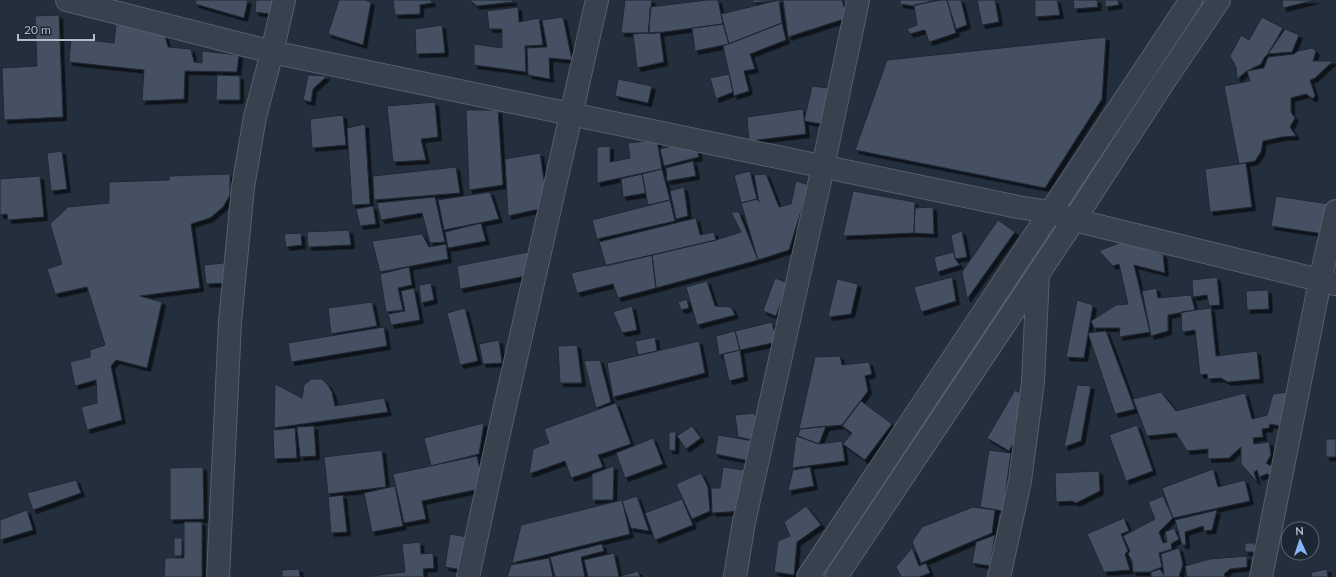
<svg xmlns="http://www.w3.org/2000/svg" width="1336" height="577" font-family="Lato,sans-serif">
<defs>
<filter id="shadow"><feDropShadow dx="3.5" dy="3.5" stdDeviation="0" flood-color="#0009"/></filter>
</defs>
<rect width="100%" height="100%" fill="#242f3e"/>
<!-- building -->
<path fill="#455162" stroke="#1f2835" filter="url(#shadow)" d="M196,0H248L244,18L195,4Z
M256,0H280L277,15L255,12Z
M339,0H365L371,2L363,45L328,34Z
M393,0H431L432,3L420,5V14L395,15Z
M469,0H513V2L477,6Z
M625,0H652L648,33H621Z
M707,0H718L723,24L649,34L650,7Z
M753,0H779L753,3Z
M779,0L782,23L729,44L721,14Z
M783,0H842L847,18L788,37Z
M900,0H936L913,6L900,4Z
M941,0H947L956,33L929,42L925,30L920,31L910,34L907,29L917,25L914,5Z
M947,0H961L967,25L956,29Z
M977,0H995L999,22L982,25Z
M1035,0H1057L1060,15L1035,17Z
M1073,0H1097L1098,7L1074,9Z
M1105,0H1118L1119,5L1105,7Z
M1282,0H1315L1283,8Z
M518,7L519,22L539,18L543,45L525,46L526,72L474,65V44L502,48V29H489L487,11Z
M59,15L63,117L4,120L2,68L37,66L35,16Z
M563,17L572,60L549,58L550,79L528,75L527,48L547,47L542,20Z
M1262,17L1283,28L1268,54L1264,58L1261,64L1247,71L1237,79L1236,67L1230,56L1241,35L1249,40Z
M782,23L786,40L750,54L755,69L744,71L749,91L734,96L723,46Z
M116,24L165,36L168,47L191,49L194,62L202,63V51L239,55L237,72L185,71L184,99L142,101L144,70L69,62L71,38L114,43Z
M723,24L729,44L695,51L692,28Z
M442,25L445,53L416,54L415,29Z
M1285,29L1299,35L1292,52L1268,54Z
M660,32L664,62L637,68L633,34Z
M1106,37L1102,99L1045,188L855,150L887,60Z
M1312,48L1316,51L1313,61H1333L1315,78L1310,80L1315,95L1313,99L1306,94L1291,98V112L1295,118L1290,127L1296,136L1282,137L1263,141L1261,152L1255,161L1239,164L1224,86L1250,81L1247,71L1264,68L1268,57L1294,54L1298,51Z
M729,74L733,92L716,99L710,78Z
M217,75L240,76V100H216Z
M308,75L327,76L313,89L311,102L303,100Z
M618,79L652,86L648,103L615,96Z
M812,86L829,88L822,124L804,121Z
M435,102L438,137L421,139L426,160L393,162L387,106Z
M803,109L806,134L749,141L747,117Z
M466,110H498L503,185L469,190Z
M343,115L346,145L312,148L310,119Z
M365,124L370,204L352,205L347,128Z
M657,140L662,169L597,183V147L610,146V162L630,158L628,143Z
M695,140L699,157L664,166L660,149Z
M62,151L67,189L51,191L47,153Z
M540,153L548,207L508,216L505,159Z
M693,161L696,176L667,181L666,168Z
M1246,163L1252,207L1210,212L1205,169Z
M456,167L460,193L374,200L373,176Z
M662,169L670,200L648,205L642,174Z
M750,171L757,199L741,203L734,175Z
M230,174V195L223,207L210,218L191,224L200,288L140,296L162,302L147,368L116,360L111,366L122,420L87,430L81,407L97,403L96,380L75,386L70,362L90,357V350L105,345L87,287L55,294L47,269L62,264L50,224L68,207L109,203V182L169,180V176Z
M642,174L646,193L623,197L621,179Z
M766,174L779,207L791,204L796,181L809,185L789,250L758,260L741,203L757,199L759,202L754,175Z
M40,176L44,217L8,220L7,214L0,215V179Z
M684,187L688,216L676,219L670,191Z
M853,191L915,202L914,233L843,236Z
M490,192L499,219L444,230L438,200Z
M1276,196L1329,204L1324,234L1271,226Z
M435,197L445,242L430,243L422,213L381,220L377,203Z
M670,200L675,221L597,239L592,220Z
M373,206L376,224L360,226L356,209Z
M933,207L934,234L914,233L915,208Z
M731,212H739L758,260L656,288L652,255L716,240L741,232Z
M696,218L700,235L714,232L716,240L606,266L599,242Z
M998,220L1015,232L967,299L962,272Z
M481,223L486,241L448,248L445,232Z
M349,230L351,245L308,247L307,232Z
M962,231L967,257L955,259L951,235Z
M301,233L302,245L286,247L284,234Z
M422,234L429,247L446,244L448,259L380,272L372,241Z
M1121,242L1163,254L1165,273L1134,265L1150,332L1119,337L1120,328H1094L1091,321L1116,305L1128,304L1119,264L1113,266L1099,251Z
M528,252L531,275L460,289L457,266Z
M954,252L955,259L960,265L937,272L934,257Z
M652,255L656,288L618,298L613,284L577,293L571,273Z
M224,263L225,283L206,284L204,265Z
M409,267L412,285L398,288L403,310L386,312L380,274Z
M952,277L956,301L921,312L914,287Z
M1217,277L1220,305L1209,306L1207,295L1193,297L1192,280Z
M775,278L788,283L776,316L763,311Z
M837,279L858,284L851,314L828,317Z
M707,281L715,306L731,307L735,315L697,325L686,287Z
M431,283L434,300L421,303L419,285Z
M414,288L420,320L391,325L388,314L405,311L401,291Z
M1156,288L1158,298L1191,295L1195,310L1168,315V331L1151,336L1142,291Z
M1268,290L1269,309L1247,310L1246,291Z
M687,299L689,308L681,310L678,302Z
M1077,300L1093,305L1084,358L1066,357Z
M372,302L377,326L331,334L328,308Z
M632,306L637,330L622,333L613,312Z
M465,308L478,361L460,365L447,313Z
M1211,308L1216,356L1257,351L1260,379L1228,382L1221,378L1208,379L1207,374L1200,375L1195,330L1182,332L1181,312Z
M772,322L777,342L740,350L735,331Z
M384,327L387,346L291,362L288,343Z
M735,331L740,350L719,355L716,336Z
M1106,331L1135,409L1115,414L1088,333Z
M655,337L657,351L638,355L635,341Z
M499,340L502,363L483,364L479,344Z
M699,341L705,373L613,397L607,363Z
M577,345L582,383H560L558,346Z
M740,350L744,377L729,381L723,354Z
M840,356L842,365L869,362L872,374L865,376L868,391L842,425L799,429L815,357Z
M600,360L611,402L596,408L584,361Z
M311,379H322L328,385L332,392L335,406L384,398L388,412L274,428L275,384L302,398L304,385Z
M1077,385L1091,386L1081,441L1064,447Z
M1015,390L1037,403L1009,451L987,438Z
M1161,392L1176,411L1245,393L1252,419L1267,415L1273,394L1287,392L1283,409L1288,413L1285,427L1270,424L1269,428L1262,429L1263,437L1253,438L1254,444L1269,442L1271,455L1266,463L1278,470L1277,476L1267,474L1259,477L1257,470L1254,472L1257,482L1241,464V447L1229,458L1208,459V449L1187,451L1176,433L1147,436L1133,399Z
M861,401L892,424L865,460L843,444L852,433L842,426Z
M616,403L631,444L598,455L603,467L571,478L565,461L529,474L533,449L549,443L544,429Z
M754,413L760,424L757,441L738,437L735,415Z
M484,423L479,454L431,466L424,438Z
M1137,425L1153,471L1126,481L1109,435Z
M314,426L316,456L300,457L297,427Z
M692,426L701,438L686,449L677,436Z
M826,426L819,444L798,436L800,429Z
M295,428L297,458L274,459L273,430Z
M669,432H676L675,451L669,450Z
M718,435L754,441L750,461L715,454Z
M796,436L819,444L842,441L845,461L792,468Z
M653,438L663,464L625,478L616,453Z
M1326,439H1336V457H1326Z
M382,450L386,487L328,494L324,457Z
M989,450L1011,453L1003,511L980,507Z
M477,456L484,488L422,501L426,519L404,523L393,474Z
M614,466L613,500H592V474Z
M203,467L204,519L170,520V468Z
M723,467L744,470L741,489L743,511L712,513L711,488H720Z
M810,467L814,486L788,491L793,470Z
M1213,469L1218,487L1245,480L1250,501L1173,518L1162,488Z
M1099,471L1100,491L1076,503L1072,501L1056,502L1055,473Z
M701,473L708,487L710,511L692,519L676,484Z
M76,480L81,493L33,510L27,493Z
M395,486L403,526L372,532L364,493Z
M343,495L347,532L331,533L328,497Z
M637,496L649,531L631,528L622,501Z
M1163,496L1173,518L1159,532L1163,543L1167,542L1165,532L1174,528L1179,539L1171,544L1172,549L1159,553L1162,567L1149,572H1133L1132,561L1128,554L1130,551L1123,536L1155,519L1148,502Z
M682,499L693,525L655,540L645,513Z
M622,500L630,534L512,563L521,525Z
M806,506L821,525L797,542L794,575L774,572L778,541L790,536L784,522Z
M973,507L995,510L992,533L921,563L912,542L922,527Z
M27,510L33,530L0,540V520Z
M1217,510L1212,530L1204,531L1203,526L1185,532L1186,545H1182L1175,520Z
M1124,518L1129,531L1121,534L1128,551L1125,554L1130,570L1104,572L1087,534Z
M184,522H202V577H164L165,558H184Z
M450,534L467,537L463,570L445,567Z
M995,535L990,566L972,563L976,542Z
M174,538H182V556H174Z
M420,542L421,554L433,553L434,568L423,569L424,577H372V576L405,572L402,544Z
M1245,543H1255V552H1245Z
M602,544L604,551L581,557L585,577H555L550,557Z
M912,548L919,566L926,563L930,573L919,577H901L896,567Z
M1179,548L1183,564L1179,577H1151V572L1160,569L1164,575L1161,554Z
M614,553L619,577H588L584,560Z
M1247,556V567L1230,569L1224,574L1225,577H1187L1185,566L1210,559Z
M549,558L553,577H507L511,565Z
M299,569L300,577H282V570Z
M1327,569L1328,577H1311L1312,572Z
M638,571L640,577H621V576Z"/>
<g fill="none" stroke-linecap="round" stroke-linejoin="round">
<!-- minor casing -->
<g stroke="#565f6c" stroke-width="24">
<path id="minor" d="M67,0L272,52L1018,207L1050,212L1074,220L1336,284
M218,577L230,322L243,187L255,117L272,52L284,0
M468,577L497,442L597,0
M735,577L744,522L823,167L858,0
M808,577L1191,0
M836,577L1074,220L1163,83L1219,0
M999,577L1020,481L1033,382L1038,273
M1261,577L1320,281L1336,211"/>
</g>
<!-- minor -->
<use href="#minor" stroke="#38414e" stroke-width="22"/>
</g>
<!-- north arrow -->
<g transform="translate(1300 541) rotate(357)"><circle r="19" fill="#1d2633" stroke="#59626f"/>
<path d="M0-3L7 15L0 10L-7 15Z" fill="#8ab4f8"/>
<text y="-6" font-size="11" font-weight="bold" text-anchor="middle" fill="#b4bcc9">N</text>
</g>
<!-- scale -->
<path d="M18 34v6h76v-6" fill="none" stroke="#b4bcc9" stroke-width="2"/>
<text x="24" y="34" font-size="12" fill="#b4bcc9" stroke="#1d2633" stroke-width="3" paint-order="stroke">20 m</text>
</svg>
